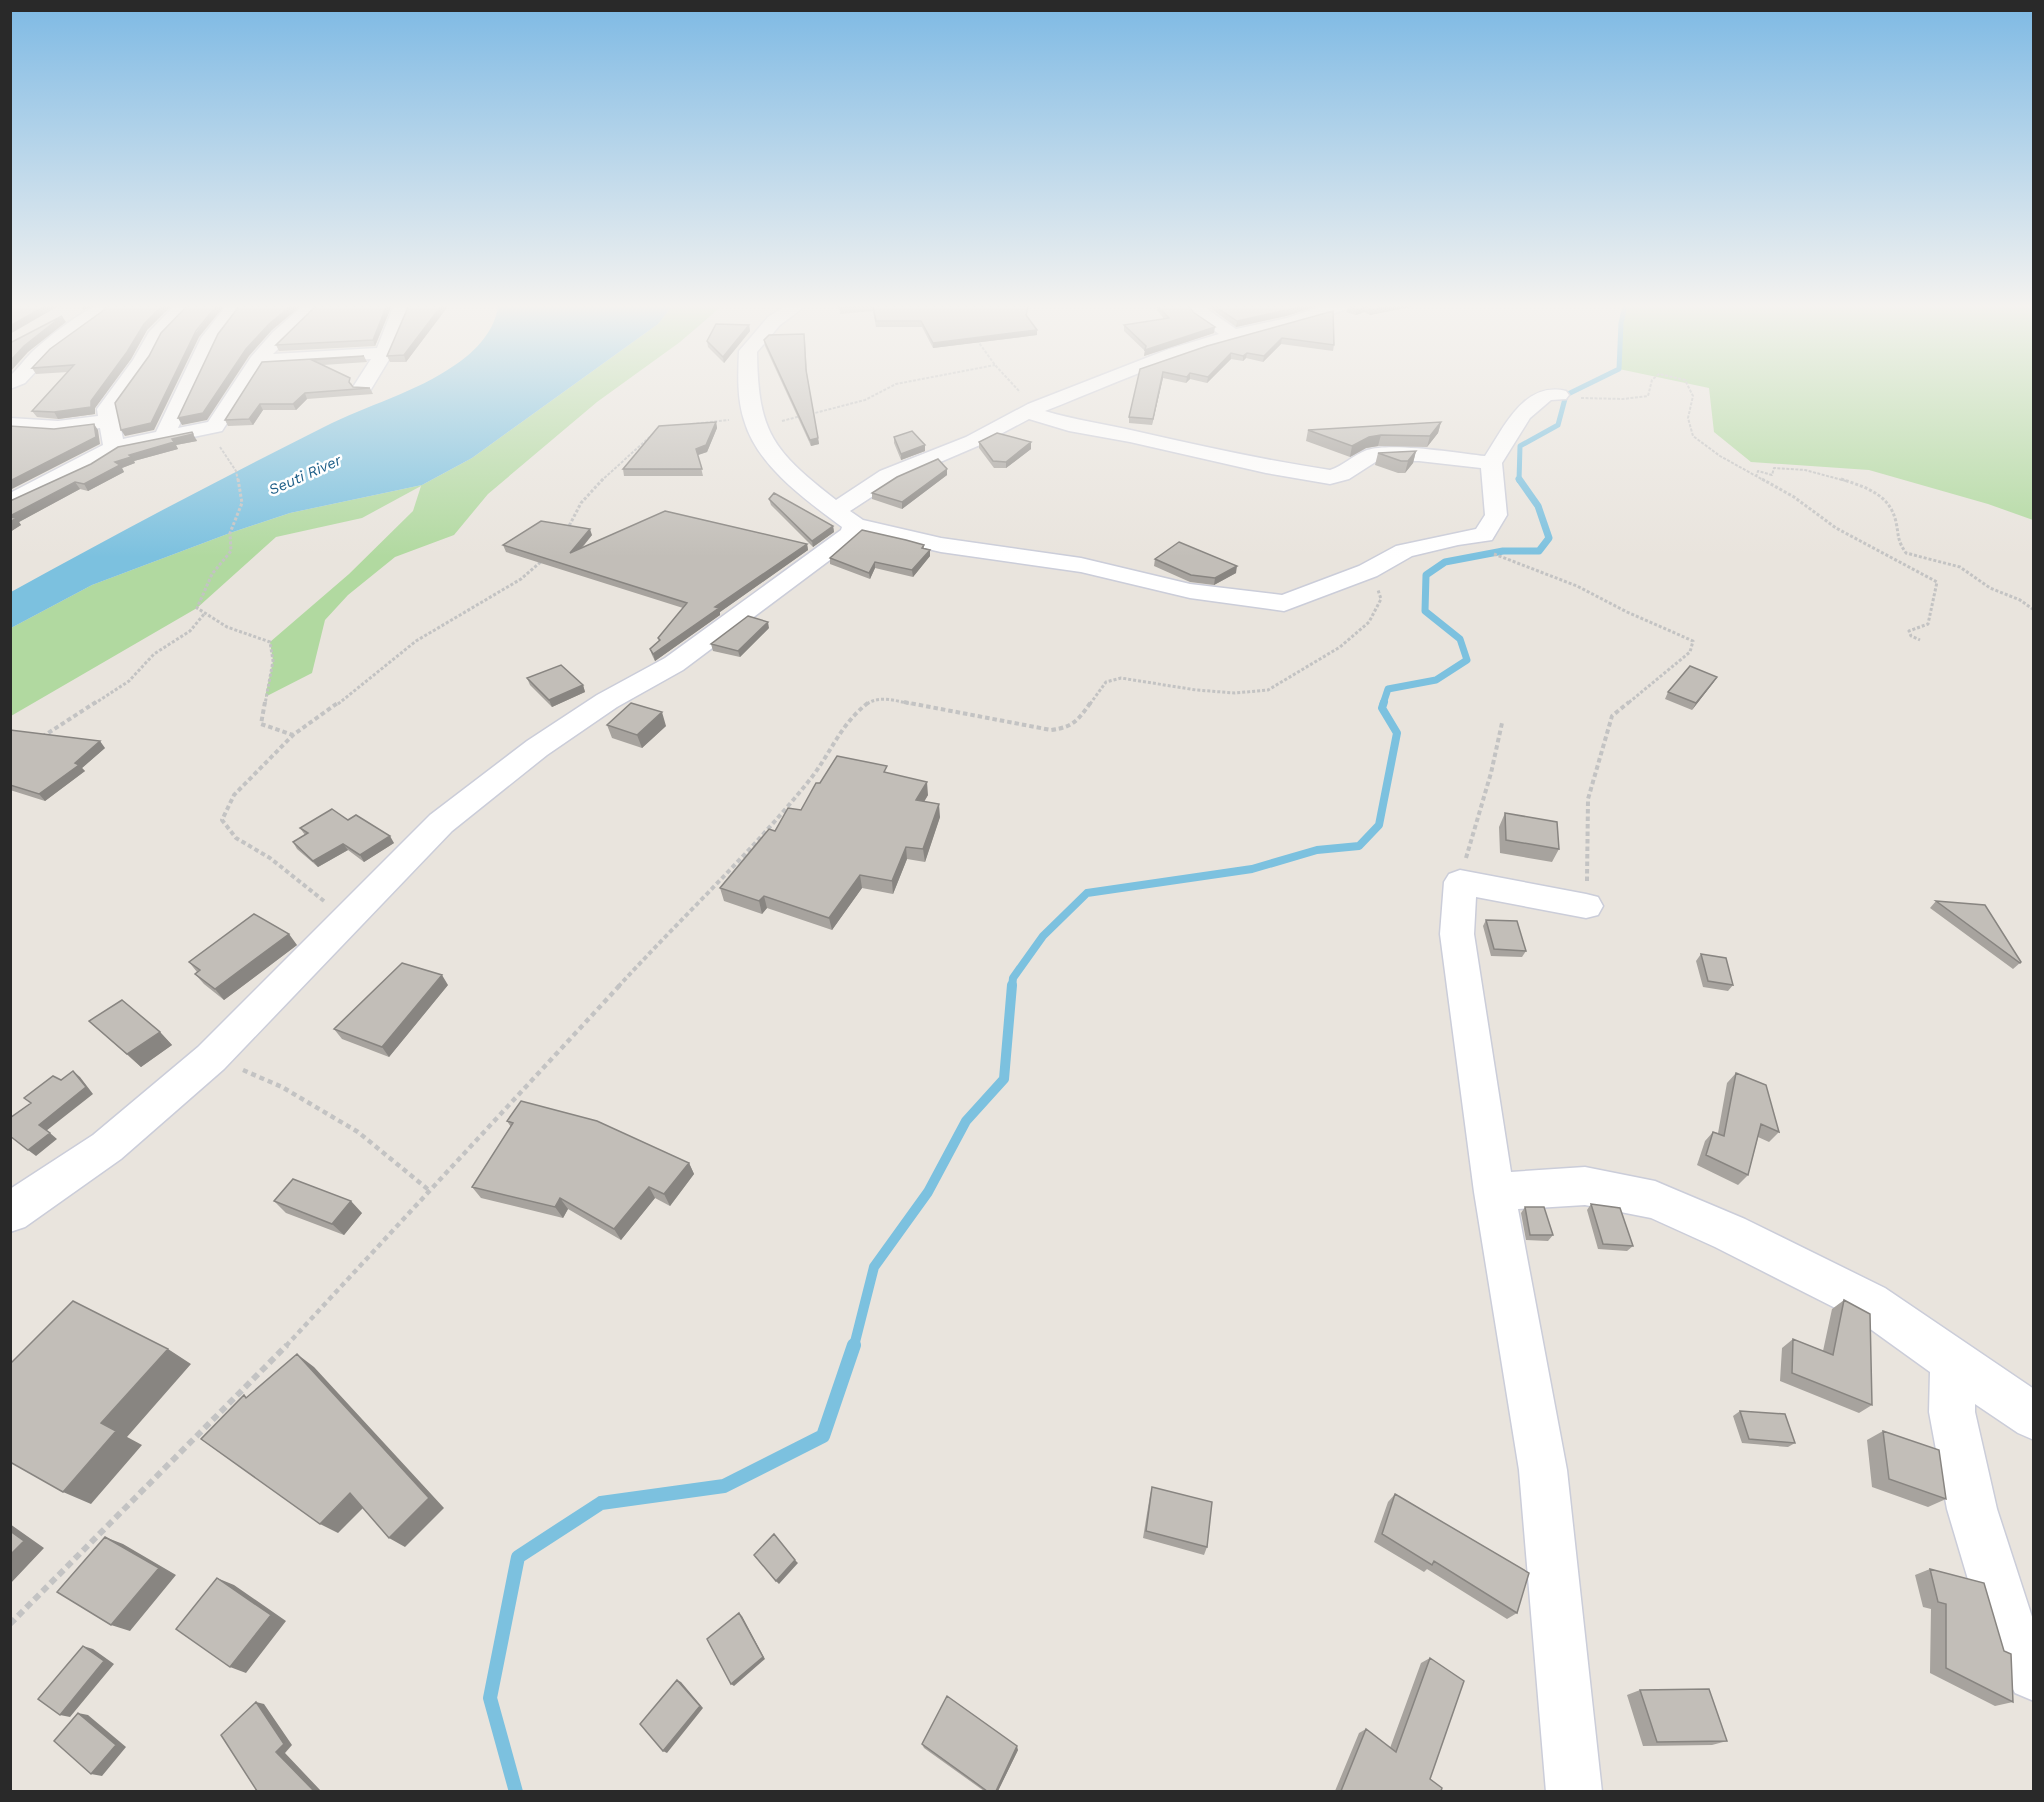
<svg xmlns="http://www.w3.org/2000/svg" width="2044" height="1802" font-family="'Work Sans',sans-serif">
<rect width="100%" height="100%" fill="#e9e4dd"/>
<!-- green -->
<path fill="#b1d9a0" d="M673,305H723L680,342L597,402L488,494L454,535L395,557L348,595L325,620L312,673L265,697L273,661L270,642L349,574L413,511L421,486L362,518L276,537L197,608L11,716V628L92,585L230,533L290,513L422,485L472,458L658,324Z
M1630,305H2033V520L1988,504L1869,470L1751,462L1714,432L1709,388L1619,369L1621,323L1625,306Z"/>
<!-- water -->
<path fill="#7cc1df" d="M498,305H673L658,324L472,458L422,485L290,513L230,533L92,585L11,628V592C114,535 218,480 324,427C367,405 415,393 455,365C475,352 496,330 498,305Z"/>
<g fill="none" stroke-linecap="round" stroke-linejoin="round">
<!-- stream-far4 -->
<path stroke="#7cc1df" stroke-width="5" d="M1519,481L1520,446L1558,425L1566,395L1619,369L1621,323L1625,306L1629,305"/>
<!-- stream-far3 -->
<path stroke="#7cc1df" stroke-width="7" d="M1383,704L1388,689L1436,680L1467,660L1460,639L1425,611L1426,575L1445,562L1503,551H1539L1549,538L1538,506L1519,479"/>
<!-- stream-far2 -->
<path stroke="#7cc1df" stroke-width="8" d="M1012,987L1013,978L1043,936L1087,893L1252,869L1317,850L1359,846L1379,825L1397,733L1382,708L1384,702"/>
<!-- stream-far1 -->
<path stroke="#7cc1df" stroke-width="10" d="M854,1346L874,1267L928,1192L966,1121L1004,1079L1012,985"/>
<!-- stream -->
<path stroke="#7cc1df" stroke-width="14" d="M516,1792L490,1698L518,1557L601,1503L724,1486L823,1436L854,1345"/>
<!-- minor casing -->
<g stroke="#cbcdd9" stroke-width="3">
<path id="minor" d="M100,305L106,306L109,310L106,314L52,354L25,383L10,389V376C18,369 23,361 30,354C43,341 83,309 100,305Z
M175,305H193L163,338L151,361L117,409L123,439L156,432L201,338L227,305H245L219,339L178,428L208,422L251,357L273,332L304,305H323L273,354L377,348L394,305H411L393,353L370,391H356L353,387L371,359L264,366L222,431L121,452L94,469L10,509V493L103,445L100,428L58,433L10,430V418L58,421L98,416L97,409L133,360L149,332Z
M787,305H807L780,325L757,352C758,433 773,451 836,500L880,471L966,437L1028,404L1169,349L1219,334L1194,316L1188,305H1204L1207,309L1236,329L1287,318L1326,305H1350L1347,309C1294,327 1239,338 1185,356C1138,372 1091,393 1045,411C1075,420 1105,424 1135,431C1200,446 1264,460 1330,470C1343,466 1353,455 1367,450C1392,442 1457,453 1485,456C1504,427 1524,381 1566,391L1569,395L1566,399L1551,400L1530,418L1502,463L1507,515L1492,540L1458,545L1412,556L1377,576L1284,611L1190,598L1081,572L941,552L862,534L858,539L683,670L617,707L547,755L452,831L224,1069L121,1159L25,1227L10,1232V1189L93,1135L198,1047L430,815L527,741L597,695L665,658L841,530L842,527C806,500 757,466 744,420C737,398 738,374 739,351L768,317ZM1029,419L1069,431L1130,442L1266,473L1330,484L1349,479L1377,461H1419L1481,468L1485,515L1476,529L1396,546L1359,566L1282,595L1190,584L1081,558L941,538L863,520L850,511L896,481L980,445Z
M1460,870L1586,894L1598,897L1603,906L1598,915L1586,918L1476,897L1474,934L1511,1172L1585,1167L1655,1181L1669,1187L1745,1219L1885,1288L2034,1389V1440L2018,1433L1975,1404V1412L1997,1509L2034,1623V1701L2015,1693L1984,1633L1947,1509L1929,1412L1930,1372L1855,1318L1715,1247L1651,1218L1585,1205L1518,1209L1567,1470L1602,1792H1546L1519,1470L1474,1192L1440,934L1444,882L1449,874Z"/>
</g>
<!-- path-far4 -->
<path stroke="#c3c3c3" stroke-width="2" stroke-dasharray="3 1.5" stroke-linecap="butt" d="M977,340L995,365L1020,392
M1581,398L1623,399L1648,396L1652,380L1659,374L1685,380L1693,396L1688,418L1693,436L1720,456L1765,481
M811,414L865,400L896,384L995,365
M782,421L801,416
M692,424L729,420
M220,447L236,471L238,481
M1756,477L1758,471L1772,475L1774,468L1805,470L1846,481
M601,481L653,434"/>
<!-- path-far3 -->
<path stroke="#c3c3c3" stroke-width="3" stroke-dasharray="3 2" stroke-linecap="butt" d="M238,479L242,503L230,533L231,551L212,574L197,608L227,627L270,642L273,661L265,704
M1762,479L1794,497L1836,528L1937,582L1928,624L1909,631L1911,636L1920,640
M1841,479C1865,487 1890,494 1896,522C1899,536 1897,540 1906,553L1960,567L1990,588L2020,600L2034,610
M567,530L581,503L603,479
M1494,554L1577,586L1627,612L1693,641L1690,652L1627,704
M94,704L129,681L154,654L190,631L205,613
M338,704L416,641L521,579L544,559
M867,704C879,695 897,701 911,704
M1090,704L1106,682L1121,678L1196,690L1235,693L1268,690L1340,647L1369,622L1381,599L1378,590"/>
<!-- path-far2 -->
<path stroke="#c3c3c3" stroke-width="4" stroke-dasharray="4.5 3" stroke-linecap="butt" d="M265,702L261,724L293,735
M904,702L1051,730C1074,727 1078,720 1091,702
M42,737L96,702
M1466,858L1491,773L1502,723
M1587,881L1588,799L1612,716L1629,702
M324,901L270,858L236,838L222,820L234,795L293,735L339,702
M618,987C681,918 750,854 808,782C831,754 839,725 869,702"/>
<!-- path-far1 -->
<path stroke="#c3c3c3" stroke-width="4.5" stroke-dasharray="5 4" stroke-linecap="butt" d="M243,1070L282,1087L358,1132L430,1191
M286,1346L620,985"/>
<!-- path -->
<path stroke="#c3c3c3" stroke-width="6" stroke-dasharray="7 4.5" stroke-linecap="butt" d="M10,1624L287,1345"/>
<!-- minor -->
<use href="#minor" fill="#fff" fill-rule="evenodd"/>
</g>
<!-- wall -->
<path fill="#a7a39e" d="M107,305H172L147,330L131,359L95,408V414L58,419L37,417L32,411L68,372L36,374L32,368L104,310Z
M317,305H392L375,346L279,351L276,345Z
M409,305H449L406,362H390L387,356Z
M839,305L1028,306L1027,317L1037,335L933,348L922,327H876L873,311L840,314Z
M1157,305L1193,312L1214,333L1144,356L1145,351L1124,331V325L1164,319L1157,310Z
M1209,305H1321L1286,316L1236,327L1209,307Z
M1349,305H1420L1370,315L1364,312L1356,315L1346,312L1348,306Z
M1333,311L1334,345L1333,351L1281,344L1263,362L1246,358L1243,361L1231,359L1207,383L1190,379L1186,383L1163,378L1152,425L1129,423V417L1140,369Z
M749,325L750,331L724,363L708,347L707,341Z
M764,340H805L807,374L819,444L811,446L765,346Z
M364,356L367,362L323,365L352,384V386L353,387L370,388L373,394L307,399L296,410H263L253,425L228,426L225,420L262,362Z
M716,422L717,428L707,452L698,455L703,476H624L623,469Z
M1441,422L1438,433L1427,447L1378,446L1366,448L1350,457L1306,441L1308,430Z
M894,437L925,445V451L901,460L894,443Z
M196,439L197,441L176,445L178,449L134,461L135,463L122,468L124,472L88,491L80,489L19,522L21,525L10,532V501L91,464Z
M979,442L1031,449L1006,468H994L979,448Z
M1416,451L1413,463L1405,473H1398L1375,465L1378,453Z
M947,469V475L902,509L872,499V493Z
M769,499L833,526L834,532L813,547L771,505Z
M592,535L582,548L807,544L808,550L720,612V615L655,661L652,655L650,649L659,641L658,638L683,608L506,552L503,545Z
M924,545V549L930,550V556L913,577L875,568L870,579L830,564V558Z
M1155,559L1236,573L1214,585L1190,582L1154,566Z
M769,628L740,657L713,651L711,644Z
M1717,677L1713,683L1692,710L1665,699L1668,692Z
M527,678L583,685L585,692L552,707L530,685Z
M607,725L666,726L642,748L612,738Z
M10,730L105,748L82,768L85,771L45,801L10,790Z
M888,773L928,795L924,802L940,817L925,862L907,859L893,894L862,888L832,930L767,908L762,914L724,901L720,888L775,831L801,810L820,783Z
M1505,813L1559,849L1552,862L1500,853L1499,827Z
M348,820L394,843L364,862L348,850L318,867L297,849L293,842L305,835L300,828Z
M1936,901L2021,962L2013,969L1930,908Z
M1486,920L1526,951L1522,957L1491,956L1483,926Z
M297,945L224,1000L204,984L195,974L197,972L189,962Z
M1701,954L1733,985L1728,991L1703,987L1696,961Z
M448,985L389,1057L342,1039L334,1029Z
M89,1021L160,1032L172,1045L141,1067Z
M1736,1073L1779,1132L1769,1142L1758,1137L1748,1175L1738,1185L1697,1165L1705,1141L1713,1132L1718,1133L1727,1083Z
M507,1121L689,1163L694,1174L670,1206L655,1198L621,1240L568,1209L563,1218L481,1198L472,1187L511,1127Z
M274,1201L362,1213L344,1235L286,1213Z
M1591,1204L1633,1246L1627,1251L1598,1249L1587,1210Z
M1525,1207L1553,1235L1548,1241L1526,1240L1521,1213Z
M1844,1300L1872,1405L1859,1413L1780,1381L1782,1348L1793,1339L1823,1351L1832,1309Z
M1740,1411L1795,1443L1788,1447L1742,1443L1733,1416Z
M1883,1431L1946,1499L1928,1507L1872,1487L1867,1440Z
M1152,1487L1207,1547L1204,1555L1143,1538L1150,1495Z
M1395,1494L1517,1613L1507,1619L1427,1569L1424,1572L1374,1542L1388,1502Z
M1930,1569L2004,1651L2013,1702L1995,1706L1930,1673L1931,1609L1923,1607L1915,1575Z
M1430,1658V1779L1441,1791H1335L1359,1733L1366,1729L1390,1748L1421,1663Z
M1640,1690L1727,1741L1712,1745L1643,1746L1627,1695Z
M922,1744L1018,1750L998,1791H984L924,1748Z"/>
<!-- shaded-wall -->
<path fill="#888581" d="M47,305H69L55,308L10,334V326Z
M80,305H96L83,310Z
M163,305H172L147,330L131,359L95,408V414L58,419L54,412L91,401L144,324Z
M217,305H225L199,337L154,430L125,436L121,430Z
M292,305H302L272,330L249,356L207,420L182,425L178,418L246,349L269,324Z
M387,305H392L375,346L373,340Z
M442,305H449L406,362L404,355Z
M1305,305H1321L1286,316L1236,327L1237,321Z
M1395,305H1420L1370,315L1371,310Z
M1366,307L1364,312L1356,315L1357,310Z
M62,316L66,322L28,352L10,372V361L24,346Z
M749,325L750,331L724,363L723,357Z
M1215,327L1214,333L1144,356L1145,350Z
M1037,330V335L933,348V343Z
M1282,338L1281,344L1263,362L1264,356Z
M1231,353V359L1207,383L1208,377Z
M1247,353L1246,358L1243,361V356Z
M1163,372V378L1152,425L1153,419Z
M1190,373V379L1186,383L1187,377Z
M305,393L307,399L296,410L293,404Z
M260,404L263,410L253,425L249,419Z
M716,422L717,428L707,452L698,455L696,449Z
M1441,422L1438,433L1427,447L1430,436Z
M94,424L98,430L100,444L10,490V481Z
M192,432L197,441L176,445L178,449L134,461L135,463L122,468L124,472L88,491L84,484L115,462L129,455Z
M1381,435L1378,446L1366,448L1350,457L1352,446L1369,437Z
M818,438L819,444L811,446L810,440Z
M1031,442V449L1006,468V462Z
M925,445V451L901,460V454Z
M1416,451L1413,463L1405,473L1408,461Z
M947,469V475L902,509V502Z
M75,482L80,489L19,522L21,525L10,532V516Z
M833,526L834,532L813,547L812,541Z
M590,529L592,535L572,559L570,553Z
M807,544L808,550L720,612V615L655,661L653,654L715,607Z
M930,550V556L913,577L912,570Z
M875,562V568L870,579L869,573Z
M1237,566L1236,573L1214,585L1215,578Z
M768,622L769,628L740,657L738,651Z
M1717,677L1713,683L1692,710L1696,703Z
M583,685L585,692L552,707L549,700Z
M662,712L666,726L642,748L637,735Z
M100,741L105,748L82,768L85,771L45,801L39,794Z
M927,782L928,795L917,813L916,800Z
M939,804L940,817L925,862L923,849Z
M390,836L394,843L364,862L360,855Z
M343,844L348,850L318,867L313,861Z
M906,847L907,859L893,894L892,881Z
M860,875L862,888L832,930L829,918Z
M764,896L767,908L762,914L759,901Z
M289,934L297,945L224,1000L215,989Z
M442,975L448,985L389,1057L382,1047Z
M160,1032L172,1045L141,1067L127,1054Z
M73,1071L80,1077L93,1094L46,1131L39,1125Z
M50,1133L57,1139L36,1156L28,1150Z
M689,1163L694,1174L670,1206L664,1194Z
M649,1187L655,1198L621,1240L614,1229Z
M560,1198L568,1209L563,1218L555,1207Z
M351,1201L362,1213L344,1235L332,1224Z
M168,1349L191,1364L127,1437L101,1423Z
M297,1354L314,1367L444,1508L405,1547L389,1538Z
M116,1431L142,1445L91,1504L63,1492Z
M350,1493L367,1504L338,1533L320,1524Z
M10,1524L44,1548L10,1584Z
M105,1537L123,1544L176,1575L130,1631L111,1625Z
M795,1560L798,1563L779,1584L776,1581Z
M217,1578L234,1585L286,1621L246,1673L230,1667Z
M739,1613L742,1616L765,1659L734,1686L731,1684Z
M83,1646L93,1649L114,1664L70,1717L60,1715Z
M677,1680L681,1682L703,1708L667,1753L663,1751Z
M256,1702L264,1704L292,1745L285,1753L321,1791H314L276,1752Z
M78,1713L88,1715L126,1747L102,1776L91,1774Z
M1017,1746L1018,1750L998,1791H996Z"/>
<!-- building -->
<path fill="#c2beb8" stroke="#888581" stroke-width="1.5" d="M10,305H47L10,326Z
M107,305H163L144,324L127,352L91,401V407L54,412L32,411L74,365L32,368L50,349L104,310Z
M188,305H217L196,331L151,423L121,430L115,403L149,356L161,333Z
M240,305H292L269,324L246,349L203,413L178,418L218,334Z
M317,305H387L373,340L276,345Z
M409,305H442L404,355L387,356Z
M839,305H1019V306H1028L1026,315L1037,330L933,343L921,321H876L873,306L839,308Z
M1157,305H1189L1193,312L1215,327L1145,350L1146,346L1124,325L1169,318Z
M1213,305H1305L1287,310L1237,321Z
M1349,305H1395L1371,310L1366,307L1357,310L1348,306Z
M1333,311L1334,345L1282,338L1264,356L1247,353L1243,356L1231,353L1208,377L1190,373L1187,377L1163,372L1153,419L1129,417L1140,369L1207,346Z
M62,316L24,346L10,361V343Z
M716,324L749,325L723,357L707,341Z
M804,334L806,370L818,438L810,440L764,340L769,335Z
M364,356L312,360L350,378L349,382L353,387L370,388L305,393L293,404H260L249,419L225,420L262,362Z
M716,422L706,445L696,449L702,469H623L659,426Z
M1441,422L1430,436L1381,435L1369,437L1352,446L1308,430Z
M94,424L96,437L10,481V426L54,429Z
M912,431L925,445L901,454L894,437Z
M192,432L193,434L172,439L174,442L129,455L131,457L115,462L120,465L84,484L75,482L10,516V501L91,464L118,447Z
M997,433L1031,442L1006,462L993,461L979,442Z
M1416,451L1408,461H1401L1378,453Z
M938,459L947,469L902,502L872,493L897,477Z
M774,493L833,526L812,541L769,499Z
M665,511L807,544L715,607L719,608L653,654L650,649L660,640L658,638L687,603L503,545L541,521L590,529L570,553Z
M10,517L16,518L10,522Z
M862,530L906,540L924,545L922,548L930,550L912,570L875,562L869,573L830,558Z
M1179,542L1237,566L1215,578L1191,575L1155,559Z
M748,616L768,622L738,651L711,644Z
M561,665L583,685L549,700L527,678Z
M1690,666L1717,677L1696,703L1668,692Z
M631,703L662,712L637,735L607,725Z
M10,730L100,741L75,763L79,765L39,794L10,785Z
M837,756L887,766L884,772L927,782L916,800L939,804L923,849L906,847L892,881L860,875L829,918L764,896L759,901L720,888L769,829L775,831L788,808L801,810L816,783H820Z
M332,809L348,820L356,815L390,836L360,855L343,844L313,861L293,842L308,833L300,828Z
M1505,813L1557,822L1559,849L1506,840Z
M1936,901L1985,905L2021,962L2020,963Z
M254,914L289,934L215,989L195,974L200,970L189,962Z
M1486,920L1517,921L1526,951L1494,949Z
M1701,954L1726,958L1733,985L1708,981Z
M402,963L442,975L382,1047L334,1029Z
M122,1000L160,1032L127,1054L89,1021Z
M73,1071L86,1087L39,1125L50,1133L28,1150L10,1136V1118L31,1103L24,1098L53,1076L61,1080Z
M1736,1073L1766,1085L1779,1132L1761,1124L1748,1175L1706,1155L1713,1132L1724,1136Z
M521,1101L597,1121L689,1163L664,1194L649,1187L614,1229L560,1198L555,1207L472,1187L513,1123L507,1121Z
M293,1179L351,1201L332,1224L274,1201Z
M1591,1204L1620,1208L1633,1246L1603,1244Z
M1525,1207H1544L1553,1235H1530Z
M1844,1300L1870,1314L1872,1405L1792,1373L1793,1339L1833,1355Z
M73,1301L168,1349L101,1423L116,1431L63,1492L10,1462V1364Z
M297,1354L429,1498L389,1538L350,1493L320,1524L201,1439L244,1395L246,1398Z
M1740,1411L1785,1414L1795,1443L1749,1439Z
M1883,1431L1939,1450L1946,1499L1889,1479Z
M1152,1487L1212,1502L1207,1547L1146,1531Z
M1395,1494L1529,1573L1517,1613L1434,1561L1432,1565L1382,1534Z
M10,1531L24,1541L10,1555Z
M774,1534L795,1560L776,1581L754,1555Z
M105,1537L159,1568L111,1625L57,1592Z
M1930,1569L1984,1583L2004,1651L2011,1654L2013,1702L1946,1668V1604L1938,1602Z
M217,1578L271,1615L230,1667L176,1629Z
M739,1613L763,1657L731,1684L707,1639Z
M83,1646L104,1661L60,1715L38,1699Z
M1430,1658L1464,1681L1430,1779L1442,1788L1441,1791H1341L1366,1729L1396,1752Z
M677,1680L700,1706L663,1751L640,1724Z
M1709,1689L1727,1741L1657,1742L1640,1690Z
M947,1696L1017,1746L996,1791H987L922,1744Z
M256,1702L284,1744L276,1752L314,1791H257L221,1735Z
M78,1713L116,1745L91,1774L54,1741Z"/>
<!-- sky -->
<linearGradient id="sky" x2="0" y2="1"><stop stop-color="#7db9e4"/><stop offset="0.55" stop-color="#f5f3f0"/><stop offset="1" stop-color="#f5f3f0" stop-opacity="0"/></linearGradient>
<rect width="2044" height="557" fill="url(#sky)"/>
<g text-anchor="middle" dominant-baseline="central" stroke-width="5" stroke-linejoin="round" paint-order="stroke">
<!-- far-water labels -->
<g font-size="15" font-style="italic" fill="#1e5f88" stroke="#fff">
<text transform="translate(305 475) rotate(-24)">Seuti River</text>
</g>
</g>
<!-- border -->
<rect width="2044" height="1802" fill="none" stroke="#292929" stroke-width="24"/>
</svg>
